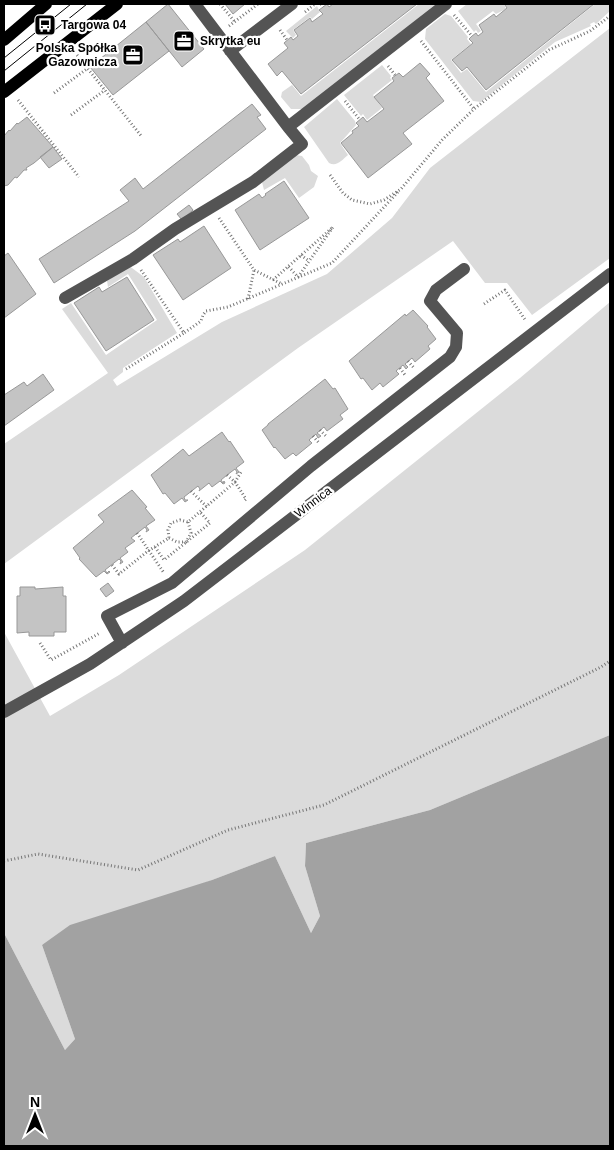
<svg xmlns="http://www.w3.org/2000/svg" width="614" height="1150" font-family="Arial,sans-serif">
<rect width="100%" height="100%" fill="#fff"/>
<!-- green -->
<path fill="#dbdbdb" d="M419,4H436L308,106L302,109H291L281,97L282,92L292,85L301,96Z
M467,4H504L506,9L496,14L493,11L476,24L481,31L478,33L476,30L474,32L458,11Z
M595,4H610V11L596,24L594,22L590,24L591,26L555,42L481,102L473,101L425,39L426,29L445,14L451,16L468,37L467,39L471,44L451,60L461,73L467,69L486,92Z
M317,6L320,12L312,19L310,17L293,30L296,35L293,38L286,31Z
M610,28V258L532,315L507,283H485L453,241L298,348L4,564V444L108,373L62,309L71,303L106,355L157,320L128,274L108,287L107,281L128,265L144,277L177,333L123,368V372L113,380L117,386L222,322L327,274L392,218L430,168Z
M382,65L391,76L390,78L392,80L373,95L382,108L367,120L363,114L361,116L344,95Z
M337,99L355,121L356,125L340,143L348,155C342,160 337,167 329,163L304,127Z
M296,155L302,156L309,165L311,171L318,176L314,187L299,198L285,178L264,190L262,182Z
M610,302V735L430,810L306,843L305,866L320,916L311,933L275,856L42,945L75,1039L65,1050L4,933V632L50,716L119,675L305,550L520,378Z"/>
<!-- water -->
<path fill="#a2a2a2" d="M610,735V1146H4V933L65,1050L75,1039L42,945L70,925L212,880L275,856L311,933L320,916L305,866L306,843L430,810Z"/>
<!-- building -->
<path fill="#c4c4c4" stroke="#989898" d="M168,4L204,49L182,67L146,22Z
M225,4H245L233,14Z
M327,4L329,7L333,4H417L301,94L282,71L277,76L268,64L288,48L284,43L291,37L293,40L298,36L294,30L310,18L312,22L323,14L319,10Z
M506,4H594L486,90L467,67L462,71L452,60L473,43L469,39L472,36L476,33L478,36L483,32L479,25L494,14L496,17L507,8L505,5Z
M146,22L169,51L113,95L90,67Z
M420,63L430,74L426,78L444,101L403,133L412,144L368,178L341,143L353,133L352,131L359,126L356,123L363,117L367,122L384,109L374,97L394,81L392,78L399,73L403,77Z
M252,104L261,115L257,117L266,129L135,231L54,283L39,259L129,201L120,190L135,178L143,189Z
M27,117L53,147L34,163L26,168L27,170H24L17,178L15,177L8,185L4,186V136L9,130L10,131L17,123L18,124Z
M53,147L62,159L49,168L40,157Z
M284,181L309,218L260,250L235,210L259,194L262,198L266,195L265,194Z
M189,205L193,210L182,220L177,214Z
M204,226L231,268L183,300L153,255L178,239L180,242Z
M8,253L36,294L4,318V256Z
M127,277L154,320L106,351L74,303L99,287L102,292Z
M413,310L428,326L427,327L436,339L428,346L430,349L415,362L412,358L405,364L408,367L406,369L403,365L396,371L399,374L383,387L380,383L372,390L363,378L361,379L349,361L405,314L406,316Z
M43,374L54,390L4,426V395L24,382L27,386Z
M325,379L333,389L335,388L348,409L340,415L343,419L327,431L324,427L317,433L321,436L318,438L316,434L309,440L312,443L296,456L293,453L285,459L275,447L274,448L262,430L268,425V424Z
M222,432L229,442L230,441L244,462L236,468L239,472L236,474L237,472L235,469L227,475L221,480L223,483L224,481L225,483L223,484L220,481L212,487L209,483L199,491L200,489L198,486L184,497L185,500H188L185,502L182,498L174,504L165,493L163,494L151,475L183,449L189,456Z
M132,490L147,507L145,508L155,520L146,526L149,530L146,532L147,530L145,527L131,538L135,541L125,548L128,552L120,558L123,562L120,564L121,561L119,559L105,570L107,573L109,571L110,572L107,574L104,571L96,577L79,559L80,558L73,548L104,522L98,515Z
M108,583L114,591L106,597L100,589Z
M20,587H35V589L63,587V596H66V632H54V636H29V632L17,633V596H20Z"/>
<g fill="none" stroke-linecap="round" stroke-linejoin="round">
<!-- path -->
<path stroke="#767676" stroke-width="3" stroke-dasharray="1 2.5" stroke-linecap="butt" d="M220,4L235,22
M321,4L323,7
M305,12L315,4
M454,15L472,36
M229,26L258,4
M280,30L287,40
M421,41L474,109
M77,55L142,137
M388,66L395,75
M54,93L88,68
M18,100L79,177
M345,101L360,120
M71,115L105,90
M330,175L343,193L352,200L370,204L384,200L401,189L442,140L474,109L549,50L590,31L610,16
M219,218L254,270L282,284
M301,255L309,261
M141,270L184,333L201,321L203,315L206,311L228,307L332,263L398,192
M273,280C293,262 313,245 333,227L298,277L288,266
M248,299L254,270
M484,304L505,290L526,321
M408,361L414,368
M400,368L405,375
M126,369L184,333
M320,430L327,437
M313,436L319,443
M227,475L235,482L241,472
M191,491L207,507
M137,533L164,573
M169,538L177,542H186L191,533L188,522
M155,547L164,560L210,523L200,512
M112,565L119,574L148,551L169,538L168,530L171,523L180,520L188,522L235,482L246,499L244,501
M40,643L51,660L100,633
M4,861L38,854L138,870L228,830L324,805L601,667L610,661"/>
<!-- minor -->
<path stroke="#545454" stroke-width="12" d="M195,4L288,127L446,4
M230,51L292,4
M65,298L133,259L175,229L253,182L302,144L288,127
M122,643L107,616L172,583L311,466L450,357L456,347L457,333L430,301L436,290L464,269
M4,712L90,664L184,601L610,274"/>
<!-- major -->
<path stroke="#000" stroke-width="12" d="M4,40L46,4
M4,92L117,4"/>
<!-- tram -->
<path stroke="#000" stroke-width="1" d="M4,58L71,4
M4,71L87,4"/>
</g>
<!-- icons -->
<defs>
<g id="bus-square" transform="scale(1.125)"><rect x="-9" y="-9" width="18" height="18" rx="4" fill="#000" stroke="#fff"/><path d="M-5-6H5V4H4V6H2V4H-2V6H-4V4H-5ZM-3.5-4V0h7V-4ZM-3.5 1.2v1.5H-2V1.2ZM2 1.2v1.5H3.5V1.2Z" fill="#fff"/></g>
<g id="office-square" transform="scale(1.125)"><rect x="-9" y="-9" width="18" height="18" rx="4" fill="#000" stroke="#fff"/><path d="M-6-3h4V-5.5h4V-3h4V5H-6ZM-1-4.5V-3h2v-1.5ZM-6 0V1H6V0Z" fill="#fff"/></g>
</defs>
<g fill-rule="evenodd">
<use href="#bus-square" x="45" y="25"/>
<use href="#office-square" x="184" y="41"/>
<use href="#office-square" x="133" y="55"/>
</g>
<g text-anchor="middle" dominant-baseline="central" stroke-width="4.5" stroke-linejoin="round" paint-order="stroke">
<!-- poi labels -->
<g font-size="12" font-weight="bold" fill="#000" stroke="#fff" text-anchor="start">
<text x="61" y="25">Targowa 04</text>
<text x="200" y="41">Skrytka eu</text>
<text x="117" y="48" text-anchor="end">Polska Spółka<tspan x="117" dy="14">Gazownicza</tspan></text>
</g>
<!-- street labels -->
<g font-size="12" fill="#000" stroke="#fff">
<text transform="translate(313 502) rotate(-37)">Winnica</text>
</g>
</g>
<!-- border -->
<rect width="614" height="1150" fill="none" stroke="#000000" stroke-width="10"/>
<!-- north arrow -->
<g transform="translate(35 1115)" stroke="#ffffff" stroke-width="4" paint-order="stroke">
<path d="M0-4L9 19L0 12L-9 19Z" fill="#000000"/>
<text y="-8" font-size="14" font-weight="bold" text-anchor="middle" fill="#000000">N</text>
</g>
</svg>
